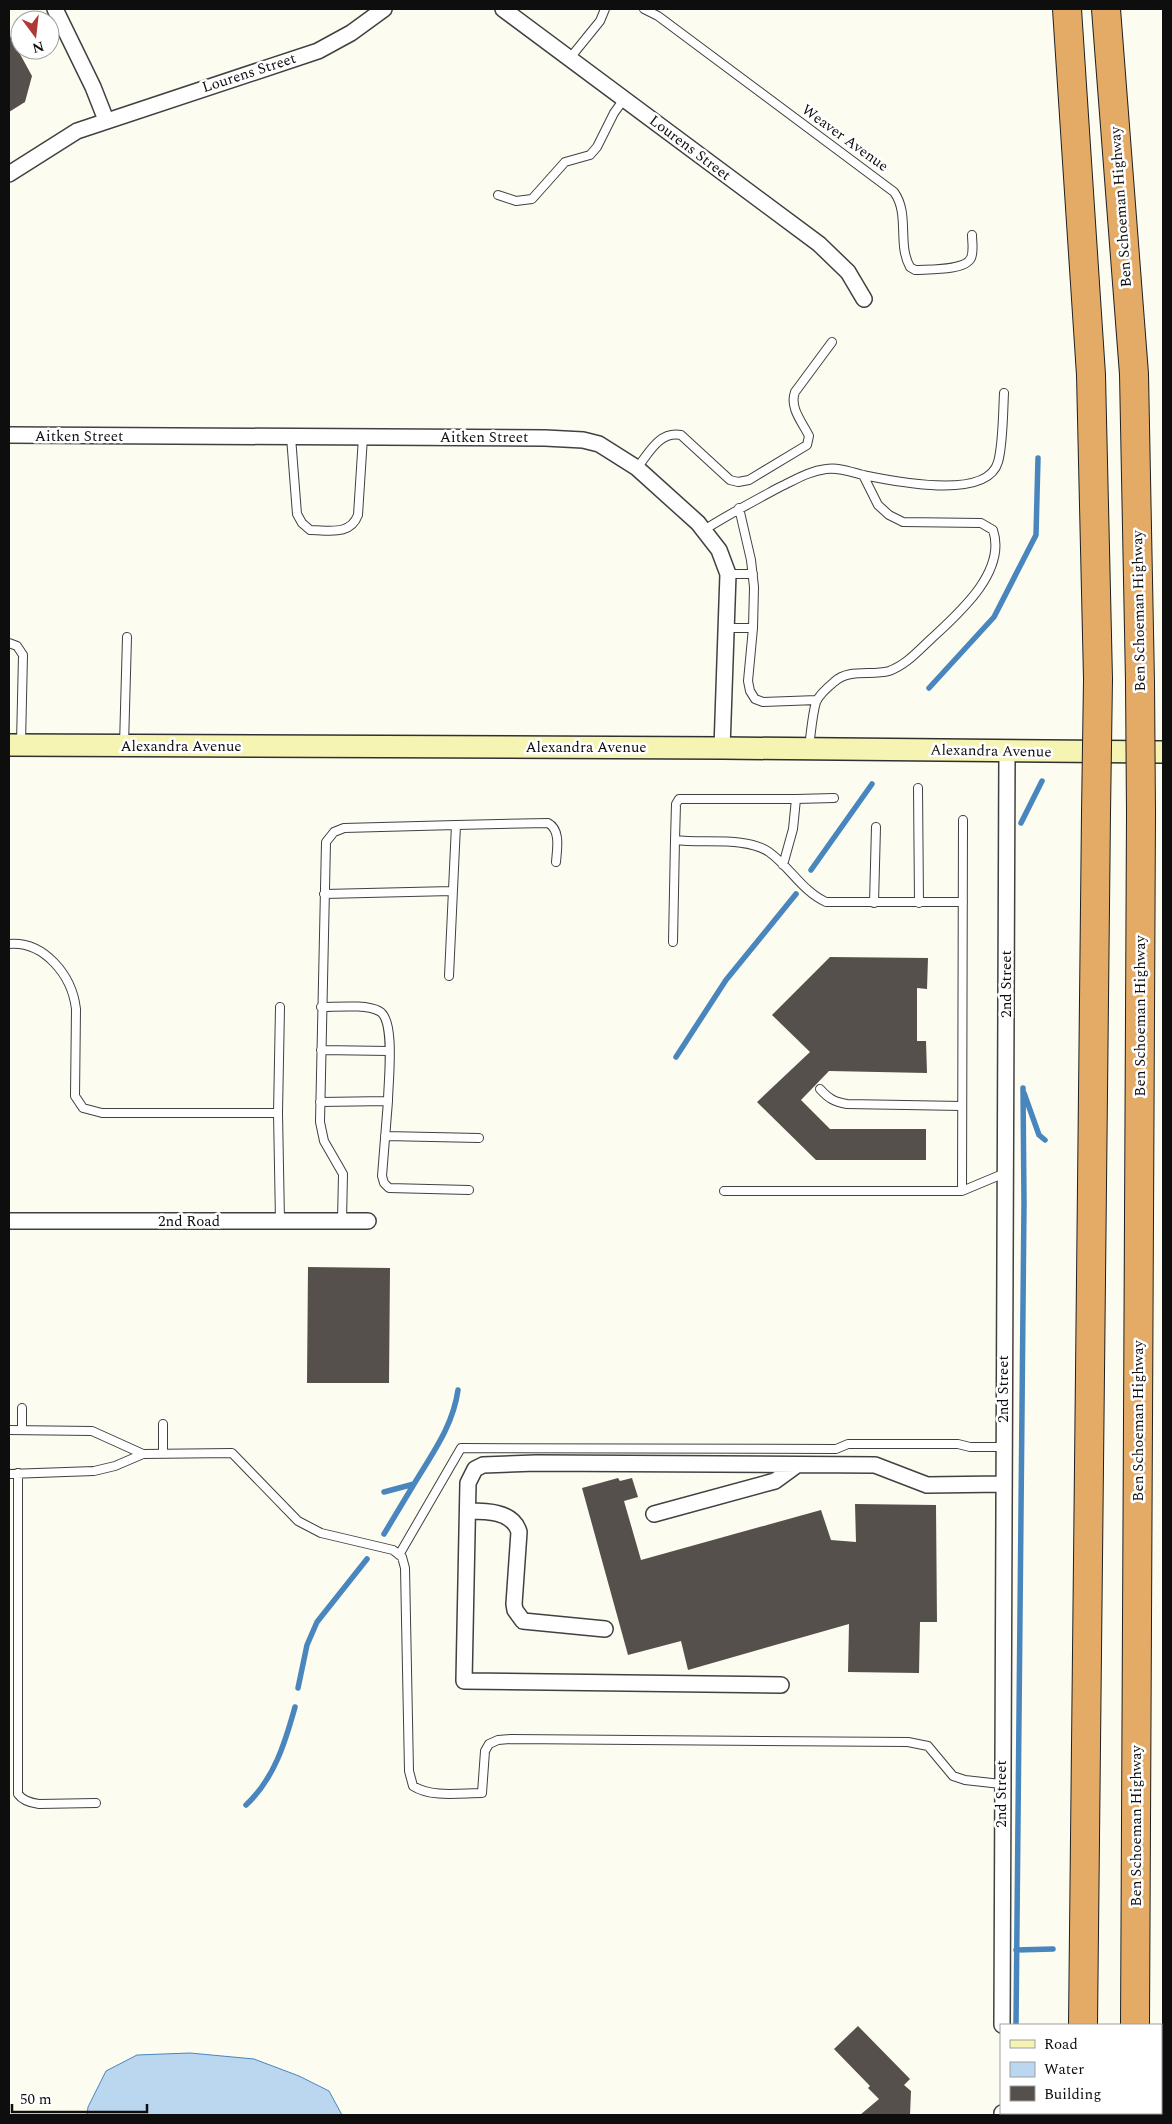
<svg xmlns="http://www.w3.org/2000/svg" width="1172" height="2124" font-family="Spectral,serif">
<rect width="100%" height="100%" fill="#fdfcf0"/>
<!-- water -->
<path fill="#bad7ef" stroke="#4986be" d="M190,2053L254,2059L299,2076L329,2091L342,2115H87L88,2107L106,2071L137,2055Z"/>
<g fill="none" stroke-linecap="round" stroke-linejoin="round">
<!-- stream -->
<path stroke="#4986be" stroke-width="5.5" d="M929,688L994,617L1036,535L1038,458
M1021,823L1042,781
M811,870L872,784
M676,1057L726,980L796,894
M1024,1093L1039,1135L1045,1140
M384,1492L414,1484C432,1454 453,1426 458,1390
M384,1534L414,1484
M298,1688L307,1645L317,1622L367,1559
M246,1805C274,1779 285,1743 295,1707
M1016,1950L1053,1949
M1016,2025L1024,1204L1023,1088
M1015,2113V2115"/>
</g>
<!-- building -->
<path fill="#55504b" d="M9,34L32,76L25,102L9,112Z
M830,957L928,958L927,989L917,988V1041H926L927,1073L829,1071L801,1100L830,1129H926V1160H816L757,1102L810,1052L772,1015Z
M308,1267L390,1268L389,1383H307Z
M618,1478L620,1481L632,1478L638,1497L624,1501L641,1560L821,1510L831,1540L856,1542L855,1504L936,1505L937,1622H920L919,1673L848,1672L849,1624L688,1670L681,1641L628,1655L582,1488Z
M858,2026L910,2079L904,2085L911,2091L910,2115H860L879,2099L868,2088L870,2086L834,2049Z"/>
<g fill="none" stroke-linecap="round" stroke-linejoin="round">
<!-- lane casing -->
<g stroke="#414141" stroke-width="10">
<path id="lane" d="M644,9L658,16L894,192C910,214 897,244 910,267L915,270C928,269 965,271 971,258C974,251 972,242 972,235
M570,58L600,21L605,9
M498,195L516,201L532,199L565,162L590,155L597,147L614,113L624,99
M291,437L297,514L302,523L310,530C329,530 350,536 358,515L363,437
M637,468C649,453 659,431 681,435L730,480L738,482L749,480L807,445L809,436C803,423 789,408 795,392L832,342
M739,508L751,560L754,587L753,628L748,681L750,691L755,699L763,702L817,700
M704,530C729,514 754,501 780,487C795,480 809,471 826,469C839,467 851,472 863,475C892,481 987,501 998,462C1003,445 1003,412 1004,393
M728,574H753
M726,628H753
M9,643L17,646L23,655L21,743
M124,745L127,637
M809,747C811,733 812,716 816,702C819,695 828,687 834,682C849,668 871,676 889,671C906,665 918,651 931,639C958,614 1007,572 993,530L981,523L903,522L889,515L878,505L863,475
M918,788L919,903
M796,799H679L676,804L675,840C703,844 746,836 769,852C790,867 803,892 826,902H963
M456,825L548,823C561,830 557,849 556,862
M783,865L793,829L796,799L834,798
M324,894L452,891
M874,903L876,827
M673,942L675,840
M9,944C44,941 72,975 76,1009L75,1096L83,1108L102,1113H278
M280,1007L278,1113L280,1221
M321,1050L389,1051
M820,1089C828,1098 834,1102 847,1104L962,1106
M388,1101L382,1176L384,1183L389,1188L469,1190
M320,1102L388,1101C388,1083 396,1019 379,1011C366,1004 337,1007 321,1007
M385,1136L479,1138
M724,1191H962L1005,1173
M962,1191L963,820
M342,1221L343,1174L324,1141L320,1122L326,842L334,832L344,828L456,825L449,976
M22,1408V1429
M163,1424V1453
M9,1430L92,1431L143,1454
M18,1473V1794C23,1801 31,1803 39,1804L96,1803
M9,1474L94,1471L115,1466L143,1454L232,1453L298,1521L321,1533L393,1550L402,1557L405,1568L409,1771L413,1786C432,1798 461,1793 482,1793L485,1751L489,1744L498,1740L511,1739L908,1742L928,1746L953,1776L965,1780L1001,1784
M399,1555L461,1448L836,1449L848,1444H958L970,1447H1003"/>
</g>
<!-- street casing -->
<g stroke="#414141" stroke-width="18">
<path id="street" d="M55,9L93,87L106,120
M503,9L819,244L848,272L864,299
M9,174L77,131L318,51L351,33L384,9
M9,435L545,438L583,440L599,444L637,468L698,523L719,550L728,574L722,748
M9,1221H368
M468,1511C486,1511 513,1511 519,1532L514,1604L515,1610L523,1621L605,1629
M654,1514L775,1481L797,1465
M781,1685L464,1681L468,1483L475,1469L483,1465L536,1463L875,1465L927,1485L1003,1484
M1002,2025L1007,752
M1002,2113V2115"/>
</g>
<!-- secondary casing -->
<g stroke="#303030" stroke-width="24">
<path id="secondary" d="M9,745L722,748L1163,752"/>
</g>
<!-- highway casing -->
<g stroke="#1f1f1f" stroke-width="30">
<path id="highway" d="M1067,9L1091,375L1098,679
M1106,9L1134,374L1140,682
M1083,2025L1096,813
M1135,2025L1141,813
M1082,2115V2113
M1135,2115V2113"/>
</g>
<!-- lane -->
<use href="#lane" stroke="#fff" stroke-width="8"/>
<!-- street -->
<use href="#street" stroke="#fff" stroke-width="15"/>
<!-- secondary -->
<use href="#secondary" stroke="#f6f4b2" stroke-width="21"/>
<!-- highway -->
<use href="#highway" stroke="#e4ab67" stroke-width="28"/>
<!-- highway-bridge casing -->
<g stroke="#1f1f1f" stroke-width="30" stroke-linecap="butt">
<path id="highway-bridge" d="M1140,682L1141,813
M1096,813L1098,679"/>
</g>
<!-- highway-bridge -->
<use href="#highway-bridge" stroke="#e4ab67" stroke-width="28"/>
</g>
<g text-anchor="middle" dominant-baseline="central" stroke-width="5" stroke-linejoin="round" paint-order="stroke">
<!-- street labels -->
<g font-size="15" fill="#0e0e0e" stroke="#fff">
<text transform="translate(249 73) rotate(-18)">Lourens Street</text>
<text transform="translate(845 138) rotate(36)">Weaver Avenue</text>
<text transform="translate(690 148) rotate(37)">Lourens Street</text>
<text transform="translate(1121 207) rotate(-94)">Ben Schoeman Highway</text>
<text x="79" y="436">Aitken Street</text>
<text x="484" y="437">Aitken Street</text>
<text transform="translate(1139 611) rotate(-91)">Ben Schoeman Highway</text>
<text x="181" y="746">Alexandra Avenue</text>
<text x="586" y="747">Alexandra Avenue</text>
<text transform="translate(991 751) rotate(1)">Alexandra Avenue</text>
<text transform="translate(1006 984) rotate(-90)">2nd Street</text>
<text transform="translate(1140 1016) rotate(-90)">Ben Schoeman Highway</text>
<text x="189" y="1221">2nd Road</text>
<text transform="translate(1003 1389) rotate(-90)">2nd Street</text>
<text transform="translate(1138 1421) rotate(-90)">Ben Schoeman Highway</text>
<text transform="translate(1001 1794) rotate(-90)">2nd Street</text>
<text transform="translate(1136 1826) rotate(-90)">Ben Schoeman Highway</text>
</g>
</g>
<!-- border -->
<rect width="1172" height="2124" fill="none" stroke="#0e0e0e" stroke-width="20"/>
<!-- legend -->
<rect x="1000" y="2024" width="162" height="90" fill="#ffffff" stroke="#9f9f9f"/>
<rect x="1010" y="2040" width="25" height="8" fill="#f6f4b2" stroke="#9f9f9f"/>
<text x="1044" y="2049" font-size="15" fill="#0e0e0e">Road</text>
<rect x="1010" y="2062" width="25" height="15" fill="#bad7ef" stroke="#9f9f9f"/>
<text x="1044" y="2074" font-size="15" fill="#0e0e0e">Water</text>
<rect x="1010" y="2086" width="25" height="15" fill="#55504b" stroke="#9f9f9f"/>
<text x="1044" y="2099" font-size="15" fill="#0e0e0e">Building</text>
<!-- north arrow -->
<g transform="translate(35 35) rotate(165)"><circle r="24" fill="#ffffff" stroke="#9f9f9f"/>
<path d="M0-4L9 19L0 12L-9 19Z" fill="#af3935"/>
<text y="-8" font-size="14" font-weight="bold" text-anchor="middle" fill="#0e0e0e">N</text>
</g>
<!-- scale -->
<path d="M12 2104v8h135v-8" fill="none" stroke="#0e0e0e" stroke-width="2.5"/>
<text x="20" y="2104" font-size="15" fill="#0e0e0e" stroke="#ffffff" stroke-width="4" paint-order="stroke">50 m</text>
</svg>
